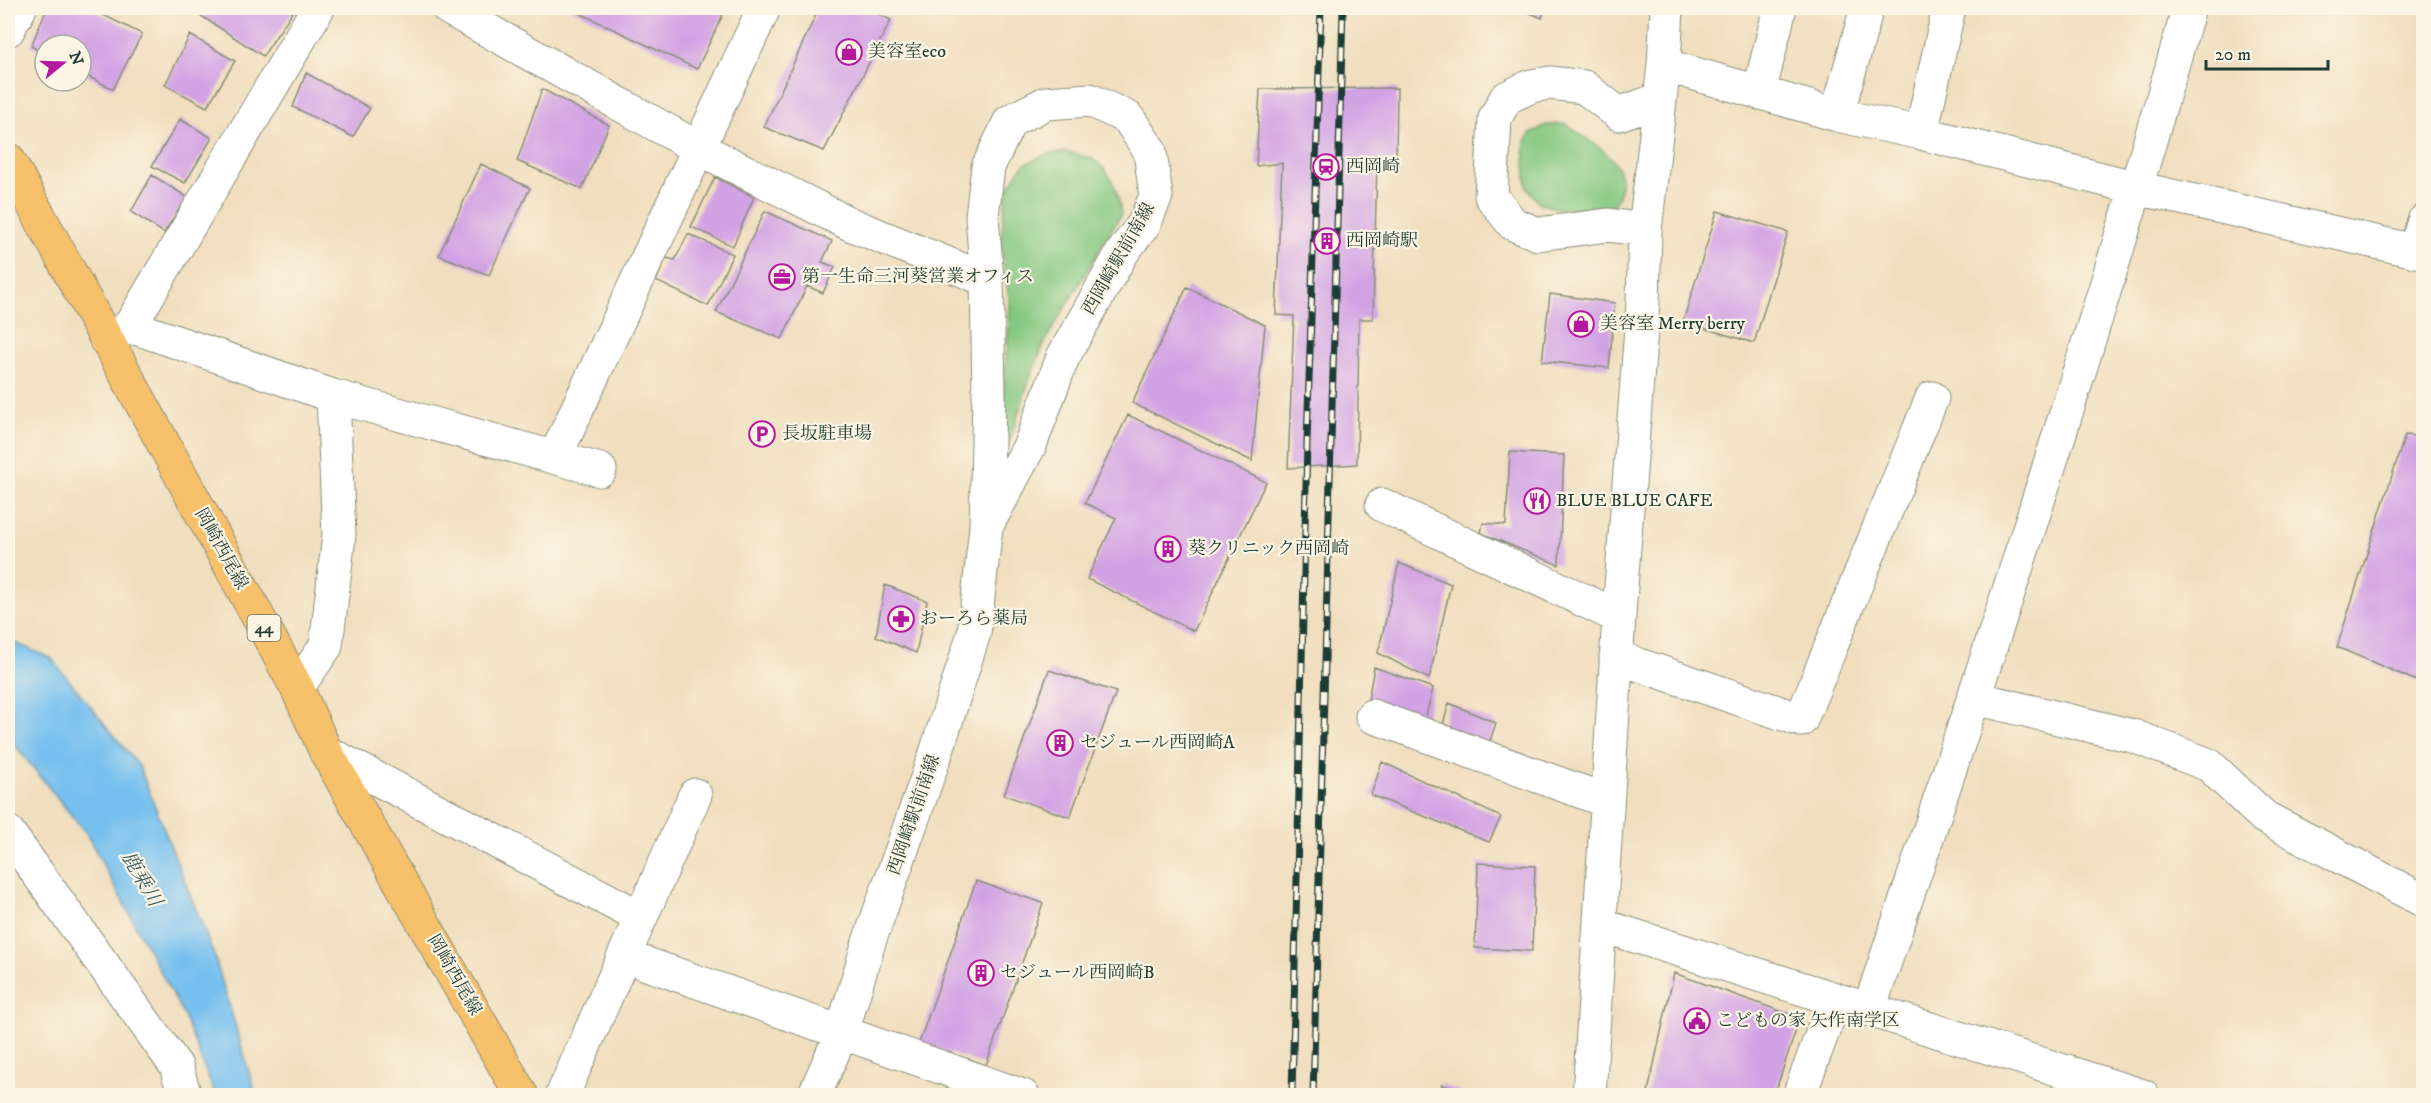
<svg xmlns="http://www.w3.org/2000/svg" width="2431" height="1103" font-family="'IM FELL DW Pica','Noto Serif JP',serif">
<rect width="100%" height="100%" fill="#fcf5e5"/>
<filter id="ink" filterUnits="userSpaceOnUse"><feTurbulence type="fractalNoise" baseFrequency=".0167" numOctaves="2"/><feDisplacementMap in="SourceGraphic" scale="12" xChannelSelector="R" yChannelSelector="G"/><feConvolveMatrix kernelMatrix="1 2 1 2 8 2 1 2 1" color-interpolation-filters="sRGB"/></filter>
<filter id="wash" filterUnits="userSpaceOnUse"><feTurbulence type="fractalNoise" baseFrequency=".008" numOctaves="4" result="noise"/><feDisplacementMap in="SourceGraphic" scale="24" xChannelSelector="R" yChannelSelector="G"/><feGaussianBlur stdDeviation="1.35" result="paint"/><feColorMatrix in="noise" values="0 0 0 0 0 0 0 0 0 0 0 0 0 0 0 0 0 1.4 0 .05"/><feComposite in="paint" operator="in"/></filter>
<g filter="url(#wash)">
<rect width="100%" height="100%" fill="#f0debe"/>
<!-- green -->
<path fill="#84c780" stroke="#52825a" stroke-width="1.5" d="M1566,124C1595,146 1640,165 1613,205L1564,210L1540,204L1527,188L1524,146L1530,134L1546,125Z
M1068,152C1075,155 1085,156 1092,159C1111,170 1119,193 1121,214L1047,338L1032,372L997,479L1010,308L1001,240L1007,190L1023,165L1047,154Z"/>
<!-- water -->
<path fill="#76c0ef" stroke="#4a7e92" stroke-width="1.5" d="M8,640L51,658L139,766L215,958L256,1095H215L184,1016L86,833L8,737Z"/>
<g id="blocks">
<!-- building -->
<path fill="#d2a3e4" d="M47,8H89L142,34L113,89L81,73V45H45V54L31,46Z
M193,8H295L263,56L192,10Z
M569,8H716L724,12L697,69Z
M819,8H866L891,20L824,151L764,127Z
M1518,8H1545L1542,18Z
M190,35L235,61L207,107L165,85Z
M306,73L370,108L353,137L293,107Z
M1397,88L1396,160L1377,162L1373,319H1359L1357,464L1288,468L1294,316L1276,315L1282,163L1256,166L1260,89Z
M542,89L609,125L582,189L517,161Z
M180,119L212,138L185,183L152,166Z
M481,164L530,188L489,275L439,255Z
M152,175L187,197L164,233L131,212Z
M715,177L754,197L733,246L691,227Z
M765,211L832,241L822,262L835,267L823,293L807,286L782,339L716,312Z
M1717,211L1788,232L1754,343L1683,322Z
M688,234L733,254L708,306L656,281L666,258L675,260Z
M1187,287L1265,325L1252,461L1132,403Z
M1550,294L1615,303L1609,368L1542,361Z
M1128,415L1266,482L1194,631L1087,579L1116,518L1085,503Z
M2405,435L2424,437V684L2337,647Z
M1510,452L1564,455L1559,565L1481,533L1483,523L1506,525Z
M1399,563L1451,584L1429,679L1378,653Z
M885,585L927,601L916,653L876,636Z
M1374,667L1433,688L1424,724L1367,706Z
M1049,670L1116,692L1070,817L1004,795Z
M1449,703L1496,723L1487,750L1441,732Z
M1382,762L1501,817L1489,842L1371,795Z
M1478,863L1535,866L1532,951L1475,948Z
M976,881L1043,903L986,1065L919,1043Z
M1674,973L1800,1018L1774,1096H1647Z
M1442,1084L1468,1096H1439Z"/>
</g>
</g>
<g filter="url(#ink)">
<use href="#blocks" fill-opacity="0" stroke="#888e79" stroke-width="1.5"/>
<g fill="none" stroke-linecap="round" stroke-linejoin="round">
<!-- minor casing -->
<g stroke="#888e79" stroke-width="35">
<path id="minor" d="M448,8L698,148L850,224L987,280
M8,30L20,8
M1664,65L1837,115L1921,133L2137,188L2424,253
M1759,93L1780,8
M1837,115L1867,8
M1921,133L1949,8
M1645,230L1608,225L1538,234L1513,224L1491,196L1495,118L1506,98L1531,86L1550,83L1584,87L1619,114L1660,99
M2415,251L2424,221
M130,326L318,8
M106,340L130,326L333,396L600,470
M555,457L764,8
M1382,505L1619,617
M1616,657L1801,720L1932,398
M297,688L326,646L339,536L333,396
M1975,698L2133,736L2209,765L2264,817L2424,901
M1372,716L1607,801
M326,752L640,917
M8,832L176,1066L185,1096
M1600,925L2143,1096
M624,956L1023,1096
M1869,1009C1982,677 2092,345 2189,8
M562,1096L695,795
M814,1096L842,1032L869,942L936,753L974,633L986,527L989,396L987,280L982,216L988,167L1010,121L1046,103L1090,100L1128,118L1150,151L1156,196L1144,224L1122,253L1063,357L1030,445L986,527
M1589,1096L1620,600L1643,303L1645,230L1664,65L1667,8
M1799,1096L1835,999"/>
</g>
<!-- major casing -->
<g stroke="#888e79" stroke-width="35">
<path id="major" d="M8,159L297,688L326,752L522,1096"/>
</g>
<!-- minor -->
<use href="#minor" stroke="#fff" stroke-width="33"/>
<!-- major -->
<use href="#major" stroke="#f7c06b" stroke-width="33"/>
<!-- rail casing -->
<g stroke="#1f3d34" stroke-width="7">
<path id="rail" d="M1292,1096L1307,442L1321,8
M1313,1096L1343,8"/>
</g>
<!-- rail -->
<use href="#rail" stroke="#fcf5e5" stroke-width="4.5" stroke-dasharray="14" stroke-linecap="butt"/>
</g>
</g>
<!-- icons -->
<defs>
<g id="shop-ring" transform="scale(1.35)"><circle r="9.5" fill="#fcf5e5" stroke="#b5179e" stroke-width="1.5"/><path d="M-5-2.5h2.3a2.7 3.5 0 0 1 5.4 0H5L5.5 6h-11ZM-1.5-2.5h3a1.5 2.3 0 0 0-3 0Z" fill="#b5179e"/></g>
<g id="station-ring" transform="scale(1.35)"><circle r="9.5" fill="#fcf5e5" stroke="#b5179e" stroke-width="1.5"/><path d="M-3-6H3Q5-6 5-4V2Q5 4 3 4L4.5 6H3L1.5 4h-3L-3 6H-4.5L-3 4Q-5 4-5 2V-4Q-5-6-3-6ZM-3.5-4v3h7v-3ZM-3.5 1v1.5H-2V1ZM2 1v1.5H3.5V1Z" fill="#b5179e"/></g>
<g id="building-ring" transform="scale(1.35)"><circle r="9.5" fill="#fcf5e5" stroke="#b5179e" stroke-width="1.5"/><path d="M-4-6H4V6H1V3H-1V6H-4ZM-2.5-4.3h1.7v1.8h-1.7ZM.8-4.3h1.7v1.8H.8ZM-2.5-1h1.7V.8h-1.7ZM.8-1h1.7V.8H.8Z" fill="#b5179e"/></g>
<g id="office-ring" transform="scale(1.35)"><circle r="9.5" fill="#fcf5e5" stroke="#b5179e" stroke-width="1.5"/><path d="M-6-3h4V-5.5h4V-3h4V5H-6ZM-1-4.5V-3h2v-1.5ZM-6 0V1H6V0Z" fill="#b5179e"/></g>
<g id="parking-ring" transform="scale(1.35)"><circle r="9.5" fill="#fcf5e5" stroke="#b5179e" stroke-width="1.5"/><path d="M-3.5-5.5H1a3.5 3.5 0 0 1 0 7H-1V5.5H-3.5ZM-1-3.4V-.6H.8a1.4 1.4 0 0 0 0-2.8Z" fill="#b5179e"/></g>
<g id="restaurant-ring" transform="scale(1.35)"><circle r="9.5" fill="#fcf5e5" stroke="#b5179e" stroke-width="1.5"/><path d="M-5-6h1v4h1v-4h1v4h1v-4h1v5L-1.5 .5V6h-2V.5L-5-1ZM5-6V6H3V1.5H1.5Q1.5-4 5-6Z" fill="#b5179e"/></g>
<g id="pharmacy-ring" transform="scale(1.35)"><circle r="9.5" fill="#fcf5e5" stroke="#b5179e" stroke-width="1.5"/><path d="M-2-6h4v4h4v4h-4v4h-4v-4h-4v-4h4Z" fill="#b5179e"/></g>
<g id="civic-ring" transform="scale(1.35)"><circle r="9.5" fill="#fcf5e5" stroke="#b5179e" stroke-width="1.5"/><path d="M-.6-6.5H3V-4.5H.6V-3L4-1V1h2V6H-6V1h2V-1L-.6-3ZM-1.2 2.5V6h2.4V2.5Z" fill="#b5179e"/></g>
</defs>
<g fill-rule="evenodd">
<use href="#shop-ring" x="849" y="52"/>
<use href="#station-ring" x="1326" y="167"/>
<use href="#building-ring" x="1327" y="241"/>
<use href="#office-ring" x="782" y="277"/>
<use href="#shop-ring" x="1581" y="324"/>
<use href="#parking-ring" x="762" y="434"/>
<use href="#restaurant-ring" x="1537" y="501"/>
<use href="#building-ring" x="1168" y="549"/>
<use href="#pharmacy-ring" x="901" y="619"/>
<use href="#building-ring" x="1060" y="743"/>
<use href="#building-ring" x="981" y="973"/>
<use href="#civic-ring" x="1697" y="1021"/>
</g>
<g text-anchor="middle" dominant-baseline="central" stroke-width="4.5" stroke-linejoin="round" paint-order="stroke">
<!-- shield labels -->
<rect fill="#fcf5e5" stroke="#617469" stroke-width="1.5" x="247.5" y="615" width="33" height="26" rx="4.5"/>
<g font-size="16" font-weight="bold" fill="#1f3d34">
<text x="264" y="628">44</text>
</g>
<!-- poi labels -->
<g font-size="18" fill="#1f3d34" stroke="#fcf5e5" text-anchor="start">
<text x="868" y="52">美容室eco</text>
<text x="1346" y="167">西岡崎</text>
<text x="1346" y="241">西岡崎駅</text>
<text x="802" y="277">第一生命三河葵営業オフィス</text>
<text x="1600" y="324">美容室 Merry berry</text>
<text x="782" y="434">長坂駐車場</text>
<text x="1556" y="501">BLUE BLUE CAFE</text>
<text x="1188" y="549">葵クリニック西岡崎</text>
<text x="920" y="619">おーろら薬局</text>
<text x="1080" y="743">セジュール西岡崎A</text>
<text x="1000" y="973">セジュール西岡崎B</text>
<text x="1716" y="1021">こどもの家 矢作南学区</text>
</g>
<!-- street labels -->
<g font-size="18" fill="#1f3d34" stroke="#fcf5e5">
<text transform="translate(1119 259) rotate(-60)">西岡崎駅前南線</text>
<text transform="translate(221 549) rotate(61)">岡崎西尾線</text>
<text transform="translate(914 815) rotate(-71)">西岡崎駅前南線</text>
<text transform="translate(454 975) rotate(60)">岡崎西尾線</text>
</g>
<!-- water labels -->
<g font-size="20" font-style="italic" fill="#355e63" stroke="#fcf5e5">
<text transform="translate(141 879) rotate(60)">鹿乗川</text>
</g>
</g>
<!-- margin -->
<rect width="2431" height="1103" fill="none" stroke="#fcf5e5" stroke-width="30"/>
<!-- north arrow -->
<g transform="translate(63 63) rotate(71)"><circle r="28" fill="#fcf5e5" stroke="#a4ab9e" stroke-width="1.5"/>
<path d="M0-4.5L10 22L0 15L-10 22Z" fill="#b5179e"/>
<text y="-9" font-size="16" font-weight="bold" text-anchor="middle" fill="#1f3d34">N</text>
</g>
<!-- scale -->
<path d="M2206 60v9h122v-9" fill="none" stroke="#1f3d34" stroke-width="3"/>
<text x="2215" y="60" font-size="18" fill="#1f3d34" stroke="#fcf5e5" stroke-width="4.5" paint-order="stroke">20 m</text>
</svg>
